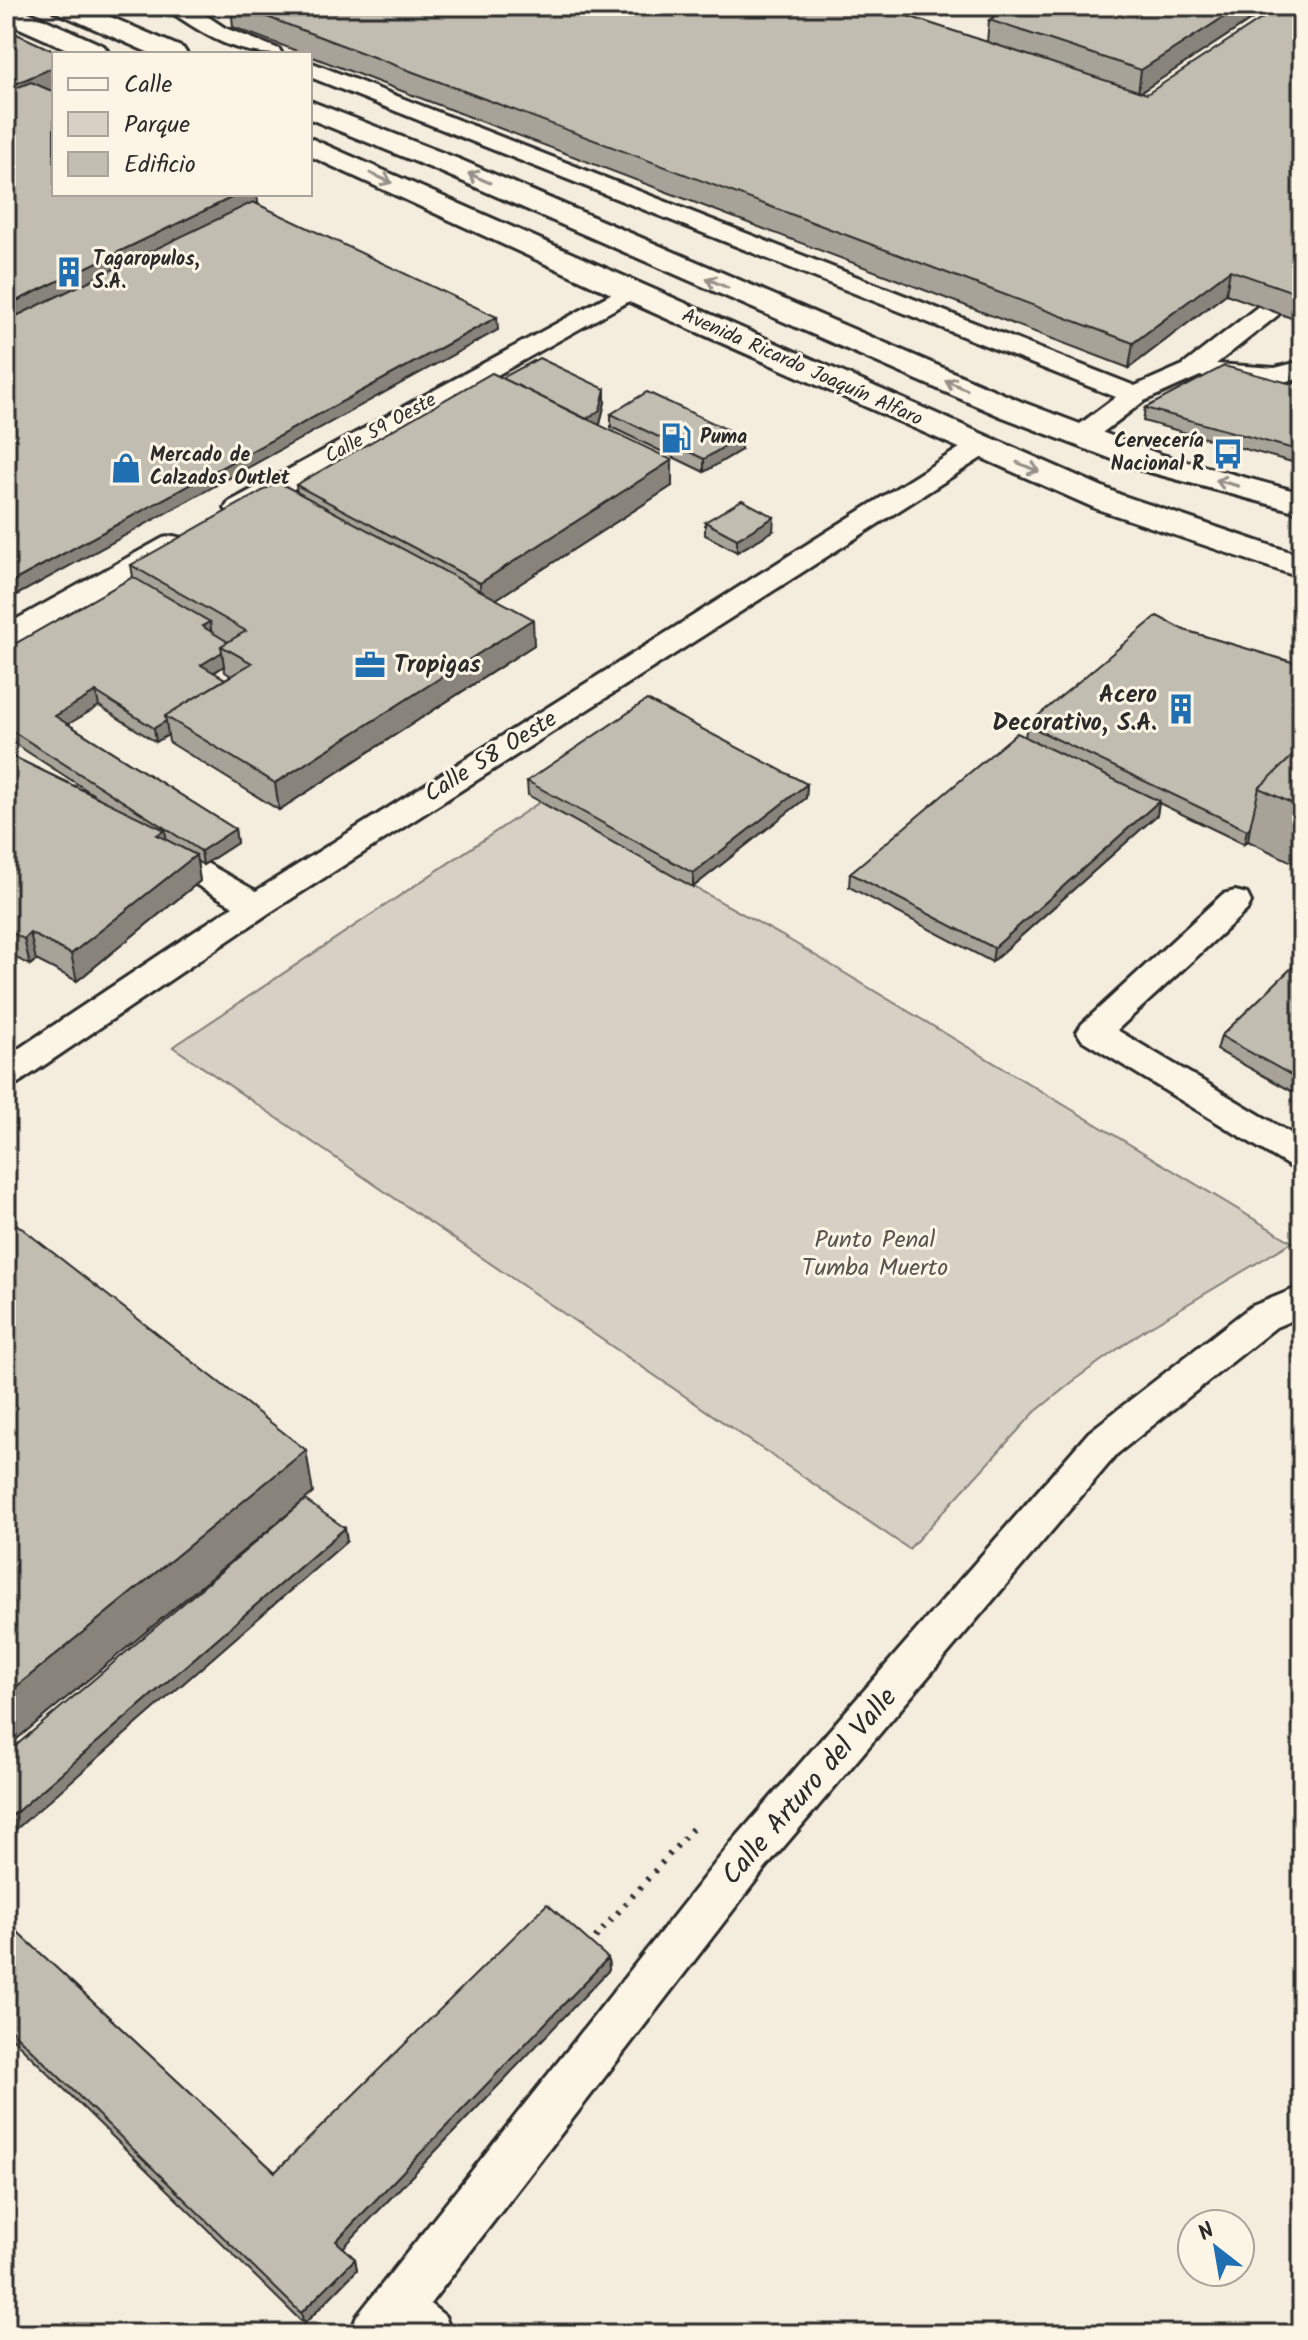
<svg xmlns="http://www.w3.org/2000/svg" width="1308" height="2340" font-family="Kalam,sans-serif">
<rect width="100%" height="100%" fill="#f4edde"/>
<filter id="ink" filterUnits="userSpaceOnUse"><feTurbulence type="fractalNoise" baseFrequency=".0125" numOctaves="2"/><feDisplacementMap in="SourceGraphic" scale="16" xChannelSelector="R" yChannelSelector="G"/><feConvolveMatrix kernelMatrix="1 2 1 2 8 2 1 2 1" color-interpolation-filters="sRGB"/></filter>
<g filter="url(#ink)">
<!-- green -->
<path fill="#d6d1c4" stroke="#807e78" stroke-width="2" d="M540,802L788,939L1292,1242L1146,1329L1081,1375L1035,1412L909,1549L173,1047Z"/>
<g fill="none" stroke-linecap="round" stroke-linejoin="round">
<!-- lane casing -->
<g stroke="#2b2b2b" stroke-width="6">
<path id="lane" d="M173,6H192L225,28L279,49L282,54C236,54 211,39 174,14L171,9Z
M310,62L1135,386L1183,365L1260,305H1278L1282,310L1278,315L1216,364L1275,368L1302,361V377L1275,384L1200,376L1144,401L1090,442H1072L1068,436L1072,430L1116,397L310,77Z
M629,284L638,286L641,291L638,296L249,514L239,516L229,514L225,508L229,502Z
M980,439L989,441L993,447L989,453L269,913L18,1083L6,1086V1057L233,906L147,856L142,849L147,842L158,839L169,842L256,891L971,441Z
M173,536L183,538L187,544L183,550L16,643L6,646V625L163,538Z
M1235,891L1247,894L1251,902L1247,910L1117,1030L1302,1140V1170L1289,1166L1082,1040L1077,1032L1082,1024L1223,894Z
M1302,1286V1316L1276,1327L1117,1454L764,1870L430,2304L445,2316L452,2334H350L357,2316L732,1842L1089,1432L1250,1307Z"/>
</g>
<!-- primary casing -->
<g stroke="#2b2b2b" stroke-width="6">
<path id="primary" d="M6,6H15L104,46L108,52L78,54L6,22Z
M50,6H85L183,48L187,54H152L54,11Z
M310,101L461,160L1022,402L1162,455L1302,493V513L1138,469L1000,416L441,172L310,119Z
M310,138L1121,495L1302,556V578L1097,509L618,297L310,156Z"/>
</g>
<!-- path -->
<path stroke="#2b2b2b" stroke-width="6" stroke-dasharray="3 8" stroke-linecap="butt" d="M588,1946L693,1828"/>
<!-- lane -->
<use href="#lane" fill="#fcf5e5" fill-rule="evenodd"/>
<!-- primary -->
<use href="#primary" fill="#fcf5e5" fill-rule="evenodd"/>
</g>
<!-- wall -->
<path fill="#a7a398" stroke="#2b2b2b" stroke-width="2" fill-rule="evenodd" d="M231,6H877L987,42L989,20L1012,6H1272L1141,92L1147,94L1302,6V322L1226,294L1129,368L310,56V54H305L233,27Z
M502,378L605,402L600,424L598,425L672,486L496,599L534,645L279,810L169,742L168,735L156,742L99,706L68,724L235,829L237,843L203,865L197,861L200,881L77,981L36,960L30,965L6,953V753L99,798L6,738V649L133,577L131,565L297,493L296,485ZM224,666L225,672L231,676L225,679L214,673Z
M1302,381V447L1292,462L1143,421L1145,408Z
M611,414L741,450L704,472L611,427Z
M705,522L773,531L737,552L705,535Z
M1184,630L1302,665V867L1248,841L1244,844L1159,803L1157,815L992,962L849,887L850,873L1025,737L1027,725Z
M527,781L807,784L806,798L693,887L528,795Z
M1302,958V1097L1217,1050L1221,1036Z
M6,1921L275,2172L608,1958L609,1970L343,2247L355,2259L357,2270L304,2324L6,2032Z"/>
<!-- shaded-wall -->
<path fill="#88847c" stroke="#2b2b2b" stroke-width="2" d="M1241,6H1272L1138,94L1141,70Z
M54,67V93L6,114V88Z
M239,194H257L259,210L6,333V306Z
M1230,270L1226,294L1129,368L1133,343Z
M497,317L498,330L6,601V585Z
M605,389V402L600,424L580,436V423Z
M741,436V450L704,472V459Z
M1302,438V447L1292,462L1294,449Z
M672,460V486L481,609L480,583Z
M774,517L773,531L737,552V539Z
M533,619L534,645L279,810L275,783Z
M210,622L212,636L202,626Z
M222,652L224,666L203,679L201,665Z
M96,692L99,706L58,730L55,716Z
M166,721L168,735L156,742L154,728Z
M807,784L806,798L693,887V873Z
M1159,801L1157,815L992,962L994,948Z
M1250,827L1248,841L1244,844L1247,830Z
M235,829L237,843L203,865L201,851Z
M165,830L169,856L157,835Z
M196,855L200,881L77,981L71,954Z
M30,933L36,960L30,965L24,939Z
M306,1450L313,1493L6,1748V1695Z
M345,1528L347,1541L6,1838V1821Z
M608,1958L609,1970L339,2252L336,2241Z
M355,2259L357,2270L304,2324L301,2313Z"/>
<!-- building -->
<path fill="#c2bdb1" stroke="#2b2b2b" stroke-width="2" d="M238,6H877L1147,94L1281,6H1302V295L1230,270L1133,343Z
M1012,6H1241L1141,70L989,20Z
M6,29L60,54H54V67L6,88Z
M31,82L54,92V194H239L6,306V92Z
M253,202L497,317L6,585V321Z
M539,358L605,389L600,410L586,419L502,378Z
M1224,366L1292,384L1302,381V438L1294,449L1145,408Z
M492,373L672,460L480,583L296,485Z
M647,392L741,436L704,459L611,414Z
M278,482L533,619L275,783L165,716L252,663L221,646L246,631L131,565Z
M742,500L774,517L737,539L705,522Z
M133,577L210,622L202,626L228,642L221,646L222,652L201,665L225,679L165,716L166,721L154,728L96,692L55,716L235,829L201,851L6,727V649Z
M1157,616L1184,630L1302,665V747L1259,788L1250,827L1247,830L1027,725Z
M647,700L807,784L693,873L527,781Z
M1017,733L1159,801L994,948L850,873Z
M1302,747V808L1259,788Z
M6,753L165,830L157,835L196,855L71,954L30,933L24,939L6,929Z
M1302,958V1081L1221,1036Z
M6,1216L306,1450L6,1695Z
M305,1500L345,1528L6,1821V1754Z
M547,1904L608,1958L336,2241L355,2259L301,2313L6,2025V1921L275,2172Z"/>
<!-- one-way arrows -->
<defs><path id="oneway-shaft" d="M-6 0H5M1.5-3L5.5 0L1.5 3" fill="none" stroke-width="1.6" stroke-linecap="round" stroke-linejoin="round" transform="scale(2)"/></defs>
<g stroke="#949088">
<use href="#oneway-shaft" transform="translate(381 178) rotate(24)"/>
<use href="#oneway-shaft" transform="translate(479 178) rotate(-156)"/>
<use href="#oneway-shaft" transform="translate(717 283) rotate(-156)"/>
<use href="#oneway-shaft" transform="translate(956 385) rotate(-157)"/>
<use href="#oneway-shaft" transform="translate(1028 467) rotate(23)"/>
<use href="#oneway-shaft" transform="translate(1227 483) rotate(-165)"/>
</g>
</g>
<!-- icons -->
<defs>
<g id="building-bare" transform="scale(2.4)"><path d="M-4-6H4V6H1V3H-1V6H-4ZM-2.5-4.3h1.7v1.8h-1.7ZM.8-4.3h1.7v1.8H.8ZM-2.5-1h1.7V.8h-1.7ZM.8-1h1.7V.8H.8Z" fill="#1f6fb2" stroke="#fcf5e5" stroke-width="2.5" paint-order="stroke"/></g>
<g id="fuel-bare" transform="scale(2.4)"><path d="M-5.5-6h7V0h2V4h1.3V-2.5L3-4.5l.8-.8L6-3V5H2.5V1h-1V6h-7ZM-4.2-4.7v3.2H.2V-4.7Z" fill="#1f6fb2" stroke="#fcf5e5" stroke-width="2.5" paint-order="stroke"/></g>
<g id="bus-bare" transform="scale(2.4)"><path d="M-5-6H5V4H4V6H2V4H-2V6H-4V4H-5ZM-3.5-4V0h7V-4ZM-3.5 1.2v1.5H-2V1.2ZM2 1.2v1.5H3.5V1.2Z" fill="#1f6fb2" stroke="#fcf5e5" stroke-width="2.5" paint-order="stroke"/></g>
<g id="shop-bare" transform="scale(2.4)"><path d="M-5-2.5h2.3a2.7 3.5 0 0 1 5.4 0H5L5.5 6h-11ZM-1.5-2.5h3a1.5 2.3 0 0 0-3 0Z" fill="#1f6fb2" stroke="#fcf5e5" stroke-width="2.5" paint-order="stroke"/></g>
<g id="office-bare" transform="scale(2.4)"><path d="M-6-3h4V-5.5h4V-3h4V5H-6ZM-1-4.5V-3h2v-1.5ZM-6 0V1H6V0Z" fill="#1f6fb2" stroke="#fcf5e5" stroke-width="2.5" paint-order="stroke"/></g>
</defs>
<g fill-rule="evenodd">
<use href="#building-bare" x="69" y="272"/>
<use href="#fuel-bare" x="676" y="438"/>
<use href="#bus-bare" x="1228" y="454"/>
<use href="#shop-bare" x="126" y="468"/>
<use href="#office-bare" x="370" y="665"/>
<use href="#building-bare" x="1181" y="709"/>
</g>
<g text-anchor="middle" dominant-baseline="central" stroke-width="6" stroke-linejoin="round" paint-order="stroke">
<!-- far-poi labels -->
<g font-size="20" font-weight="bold" fill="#2b2b2b" stroke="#fcf5e5" text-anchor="start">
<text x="93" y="260">Tagaropulos,<tspan x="93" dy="23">S.A.</tspan></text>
<text x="700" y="438">Puma</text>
<text x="1204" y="442" text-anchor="end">Cervecería<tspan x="1204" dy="23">Nacional R</tspan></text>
<text x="150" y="456">Mercado de<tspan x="150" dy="23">Calzados Outlet</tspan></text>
</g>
<!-- far-street labels -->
<g font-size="20" fill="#2b2b2b" stroke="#fcf5e5">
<text transform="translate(802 368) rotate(24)">Avenida Ricardo Joaquín Alfaro</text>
<text transform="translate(381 429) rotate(-29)">Calle 59 Oeste</text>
</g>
<!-- poi labels -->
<g font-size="24" font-weight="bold" fill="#2b2b2b" stroke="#fcf5e5" text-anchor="start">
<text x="394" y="665">Tropigas</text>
<text x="1157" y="695" text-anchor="end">Acero<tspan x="1157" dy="28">Decorativo, S.A.</tspan></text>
</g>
<!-- street labels -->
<g font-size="24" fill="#2b2b2b" stroke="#fcf5e5">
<text transform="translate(491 757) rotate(-32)">Calle 58 Oeste</text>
</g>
<!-- park labels -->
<g font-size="24" fill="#565451" stroke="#fcf5e5">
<text x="875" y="1240">Punto Penal<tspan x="875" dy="28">Tumba Muerto</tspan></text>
</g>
<!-- near-street labels -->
<g font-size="28" fill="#2b2b2b" stroke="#fcf5e5">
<text transform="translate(810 1787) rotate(-49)">Calle Arturo del Valle</text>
</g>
</g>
<!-- margin -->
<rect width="1308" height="2340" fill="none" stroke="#fcf5e5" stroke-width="32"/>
<rect x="16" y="16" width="1276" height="2308" fill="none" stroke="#2b2b2b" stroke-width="3" filter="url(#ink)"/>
<!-- legend -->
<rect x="52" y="52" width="260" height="144" fill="#fcf5e5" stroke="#a8a49b" stroke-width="2"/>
<rect x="68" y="78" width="40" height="12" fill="#fcf5e5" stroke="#a8a49b" stroke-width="2"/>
<text x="124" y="92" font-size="24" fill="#2b2b2b">Calle</text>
<rect x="68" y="112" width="40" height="24" fill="#d6d1c4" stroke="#a8a49b" stroke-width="2"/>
<text x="124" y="132" font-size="24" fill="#2b2b2b">Parque</text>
<rect x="68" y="152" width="40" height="24" fill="#c2bdb1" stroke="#a8a49b" stroke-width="2"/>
<text x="124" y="172" font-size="24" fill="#2b2b2b">Edificio</text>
<!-- north arrow -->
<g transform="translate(1216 2248) rotate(329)"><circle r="38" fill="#fcf5e5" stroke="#a8a49b" stroke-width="2"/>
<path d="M0-6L14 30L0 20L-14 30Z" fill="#1f6fb2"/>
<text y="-12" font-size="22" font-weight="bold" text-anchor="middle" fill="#2b2b2b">N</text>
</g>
</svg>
